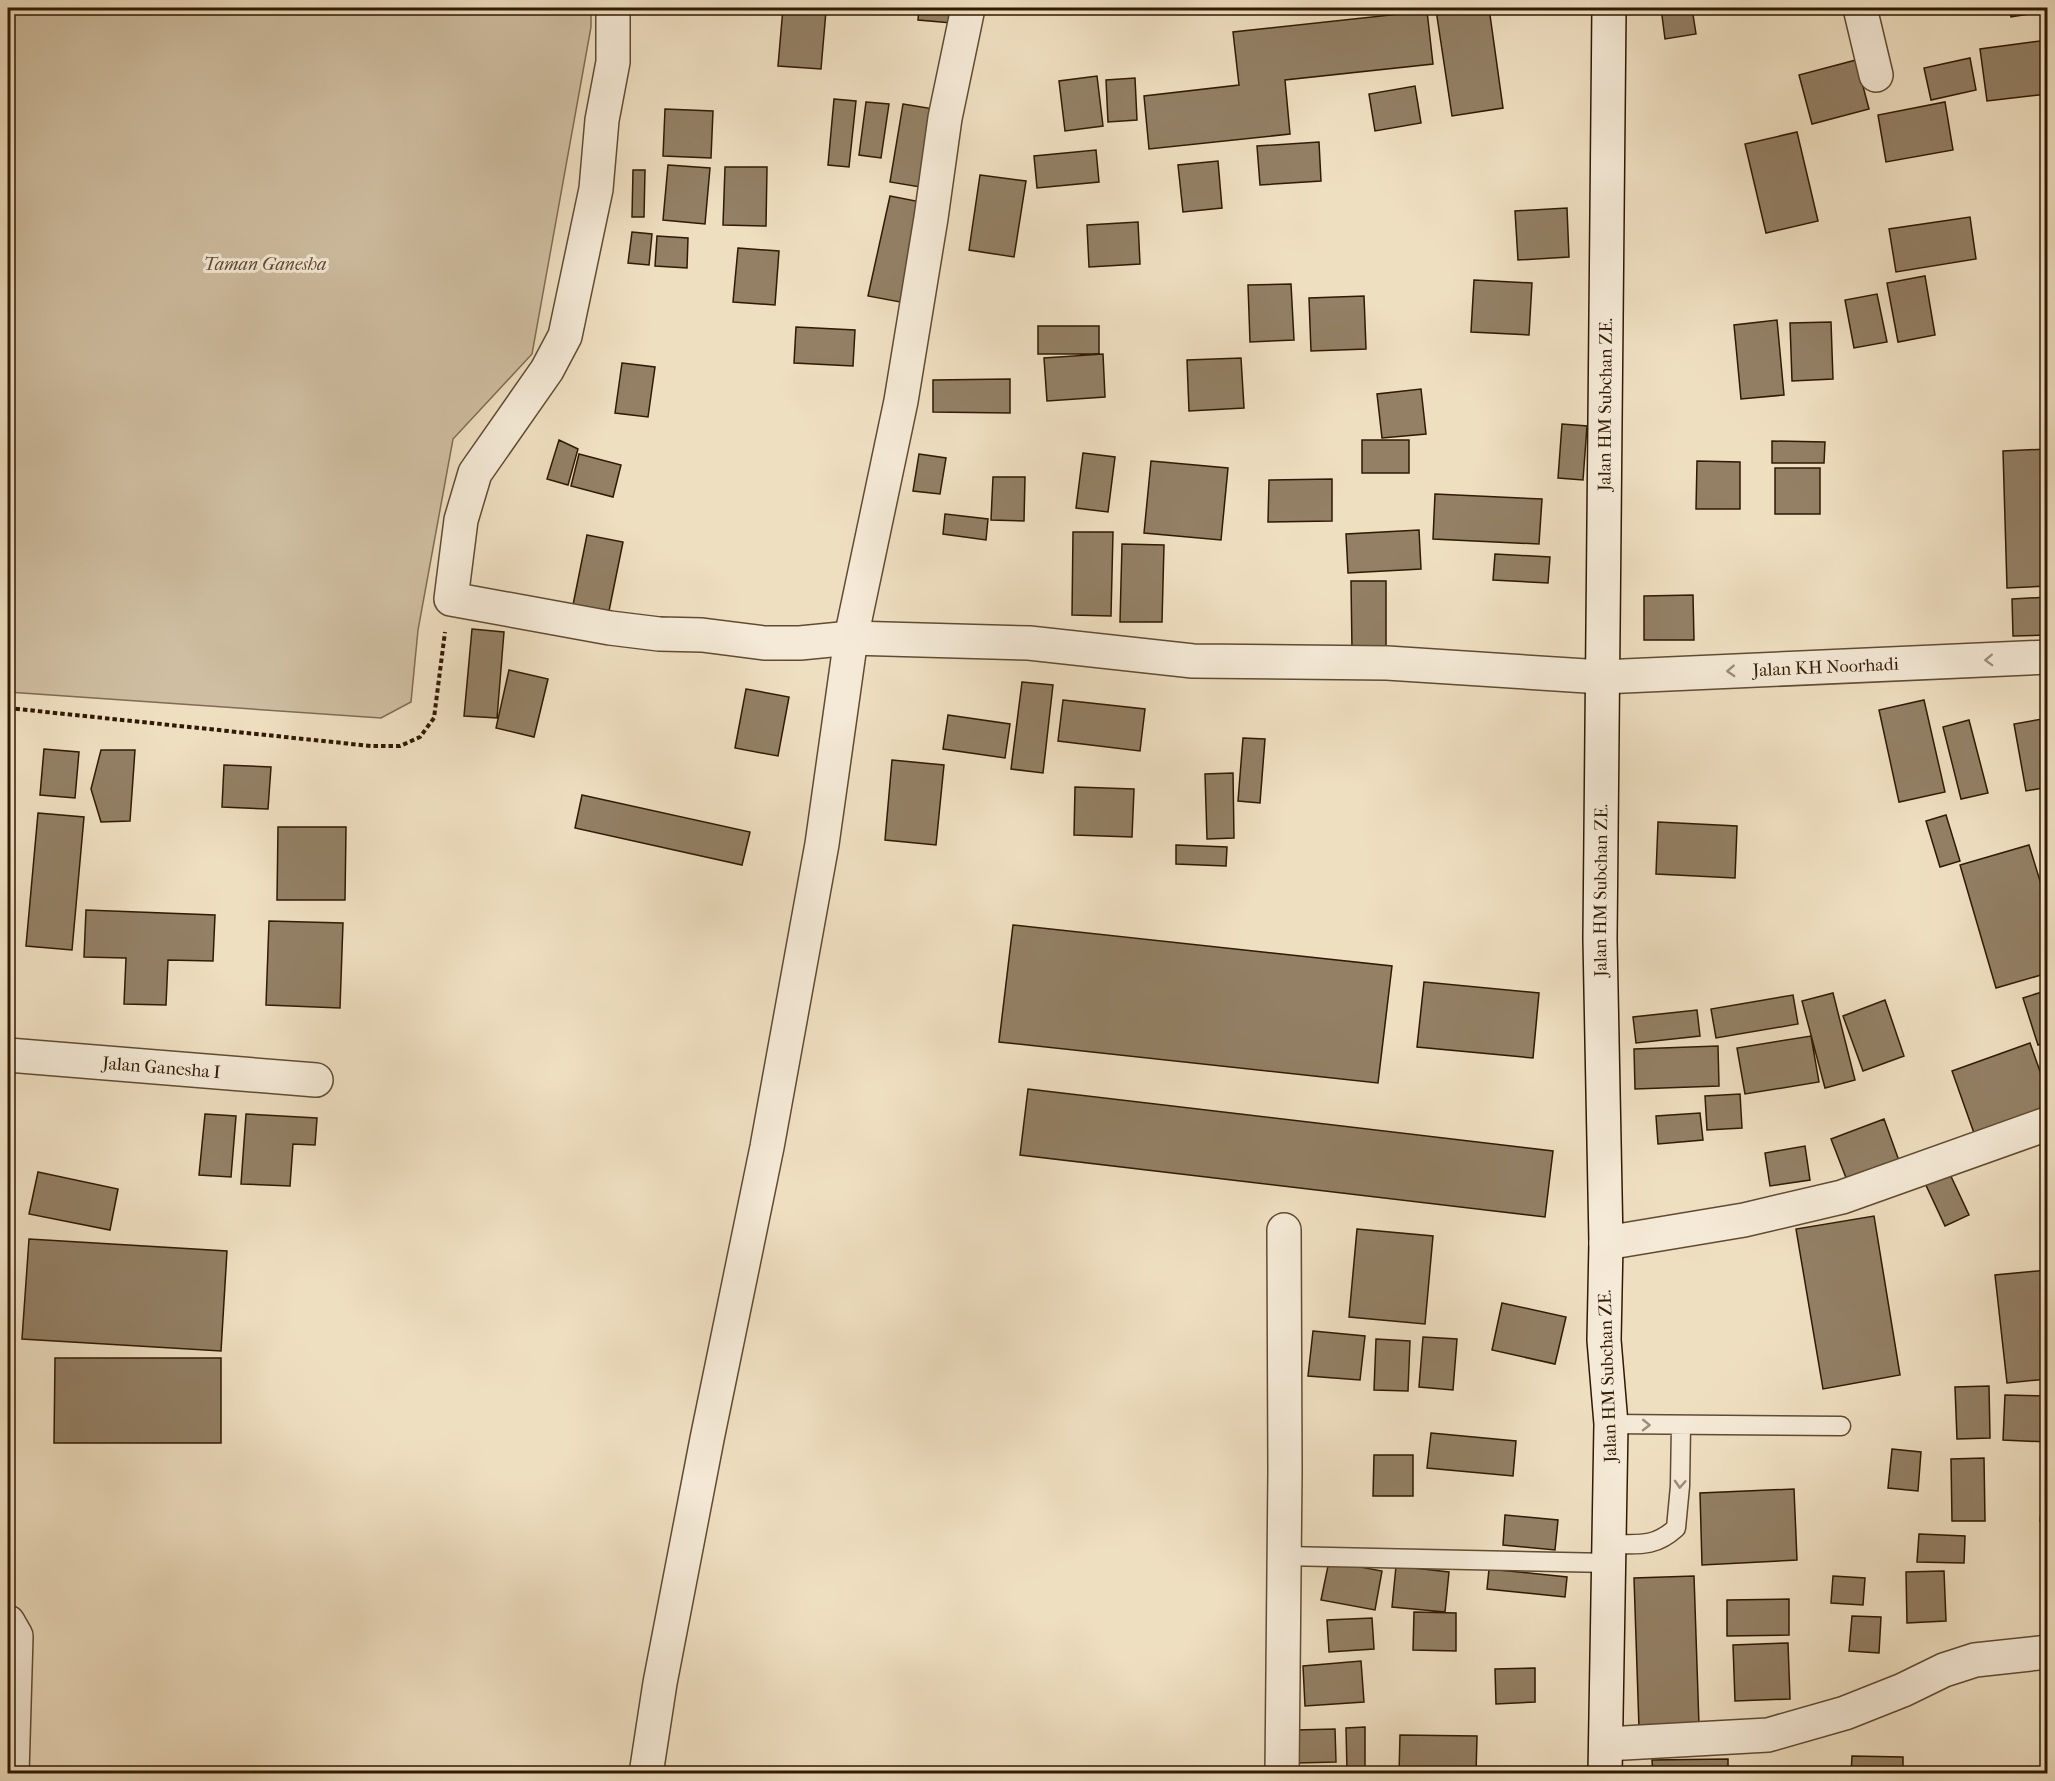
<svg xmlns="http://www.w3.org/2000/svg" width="2055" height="1781" font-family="'IM FELL French Canon',serif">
<rect width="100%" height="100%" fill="#efdfc1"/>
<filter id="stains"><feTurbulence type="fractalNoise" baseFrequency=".00333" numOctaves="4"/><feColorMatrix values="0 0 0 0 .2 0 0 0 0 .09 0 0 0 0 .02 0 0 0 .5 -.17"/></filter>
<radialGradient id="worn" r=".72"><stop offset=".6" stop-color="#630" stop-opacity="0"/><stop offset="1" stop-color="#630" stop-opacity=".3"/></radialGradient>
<!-- green -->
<path fill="#cfbea1" stroke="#806c52" stroke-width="1.5" d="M8,8H591V27L532,354L453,439L418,630L411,702L381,718L8,692Z"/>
<!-- building -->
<path fill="#938065" stroke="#301a02" stroke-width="1.5" d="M783,8L826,11L821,69L778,66Z
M919,8H954L952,23L918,20Z
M1450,8H1489L1503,108L1452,116L1436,10Z
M1661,8H1692L1696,34L1665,39Z
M2009,8H2048V11L2011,17Z
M1427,11L1433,64L1285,80L1290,134L1149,149L1144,96L1239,85L1233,32Z
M2048,40V94L1987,101L1980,49Z
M1970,58L1976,90L1931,100L1924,68Z
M1856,60L1869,109L1812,124L1799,75Z
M1097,76L1103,126L1065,131L1059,81Z
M1135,78L1137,120L1108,122L1106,80Z
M1415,86L1421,123L1375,131L1369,94Z
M834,99L856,101L849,167L828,165Z
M866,102L889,104L881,158L859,155Z
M1945,102L1953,150L1886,162L1878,115Z
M903,104L934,109L920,187L890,182Z
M665,109L713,111L711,158L663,156Z
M1797,132L1818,221L1766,233L1745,144Z
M1319,142L1321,181L1260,185L1257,146Z
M1096,150L1099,182L1037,188L1034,156Z
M1218,161L1222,208L1183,212L1178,165Z
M668,165L710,168L705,224L663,220Z
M725,167H767L766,226L723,225Z
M633,170H645L644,217H632Z
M980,175L1026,181L1014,257L969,250Z
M890,196L921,202L900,302L868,296Z
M1567,208L1569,257L1518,260L1515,211Z
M1970,217L1976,259L1896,272L1889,229Z
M1138,222L1140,264L1089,267L1087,225Z
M632,232L652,234L649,265L628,263Z
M657,236L688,238L687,268L655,266Z
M738,248L779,251L775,305L733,302Z
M1925,276L1935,335L1898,342L1887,283Z
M1474,280L1532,283L1529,335L1471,332Z
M1291,284L1294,340L1250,342L1248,285Z
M1877,294L1887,342L1854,348L1845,300Z
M1364,296L1366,349L1311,351L1309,298Z
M1777,320L1784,395L1741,399L1734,325Z
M1831,322L1833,379L1792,381L1790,323Z
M1038,326H1099V354H1038Z
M796,327L855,330L853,366L794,363Z
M1103,354L1105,397L1047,401L1044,358Z
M1241,358L1244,408L1189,411L1187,360Z
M622,363L655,367L648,417L615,413Z
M1010,379V413L933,412V380Z
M1421,389L1426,434L1382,438L1377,394Z
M1562,424L1587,426L1583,480L1558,478Z
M559,440L578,449L568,485L547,479Z
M1362,440H1409V473H1362Z
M1772,441L1825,442L1824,463H1772Z
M2048,449V586L2007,588L2003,451Z
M1083,453L1115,457L1108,512L1076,508Z
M579,454L621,465L613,497L571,486Z
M919,454L946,458L940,494L913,491Z
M1151,461L1228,468L1221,540L1144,533Z
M1697,461L1740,462V509H1696Z
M1775,468H1820V514H1775Z
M993,477H1025L1024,521L991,520Z
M1332,479V521L1268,522L1269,480Z
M1435,494L1542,499L1539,544L1433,539Z
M945,514L988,519L986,540L943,534Z
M1419,530L1421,569L1348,573L1346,534Z
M1073,532H1113L1111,616L1072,615Z
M587,535L623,542L607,621L571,615Z
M1122,544L1164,545L1162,622H1120Z
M1495,554L1550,557L1548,583L1493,580Z
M1351,581H1386V650H1352Z
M1693,595L1694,640H1644V596Z
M2048,597V635L2013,636L2012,599Z
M472,629L504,632L497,718L464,716Z
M509,670L548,679L534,737L496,728Z
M1022,682L1053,685L1043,773L1011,769Z
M746,689L789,697L778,756L735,748Z
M1063,700L1145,709L1140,751L1058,741Z
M1924,700L1945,792L1899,802L1879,710Z
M948,715L1010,724L1005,758L943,749Z
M2042,719L2048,753V787L2026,791L2014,724Z
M1969,720L1988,793L1961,799L1943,727Z
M1243,738L1265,739L1260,803L1238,801Z
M44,749L79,752L75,798L40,795Z
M101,750H135L130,821L101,822L91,789Z
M892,760L944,765L936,845L885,840Z
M224,765L271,767L268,809L222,807Z
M1233,773L1234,838L1207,839L1205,774Z
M1075,787L1134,789L1132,837L1074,835Z
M582,795L750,832L742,865L575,828Z
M38,813L84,817L72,950L26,946Z
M1946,815L1960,861L1940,867L1926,821Z
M1658,822L1737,826L1735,878L1656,874Z
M278,827H346L345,900H277Z
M1176,845L1227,847L1226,866L1176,864Z
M2029,845L2048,907V973L1996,988L1960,865Z
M86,910L215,915L213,961L168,960L166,1005L124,1004L126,958L84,957Z
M269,921L343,923L340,1008L266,1005Z
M1013,925L1392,966L1378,1083L999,1042Z
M1424,982L1539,993L1533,1058L1417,1047Z
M2048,990V1042L2038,1045L2023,998Z
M1833,993L1855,1080L1825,1088L1802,1001Z
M1793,995L1798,1024L1716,1038L1711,1009Z
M1885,1000L1904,1056L1863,1071L1843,1016Z
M1697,1010L1700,1036L1636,1043L1633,1017Z
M1811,1036L1819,1082L1745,1094L1737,1048Z
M2030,1043L2048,1094V1107L1974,1133L1952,1071Z
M1718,1046L1719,1086L1635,1089L1634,1049Z
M1028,1089L1553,1151L1545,1217L1020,1155Z
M1740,1094L1742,1128L1707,1130L1705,1096Z
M1700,1113L1703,1140L1658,1144L1656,1116Z
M205,1114L236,1116L231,1177L199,1175Z
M246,1114L317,1118L315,1145L293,1144L290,1186L241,1184Z
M1884,1119L1902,1169L1850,1188L1831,1139Z
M1805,1146L1810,1180L1770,1186L1765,1153Z
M1948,1170L1969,1215L1945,1226L1924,1181Z
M38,1172L118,1189L110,1230L29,1214Z
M1874,1216L1900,1375L1823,1389L1796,1229Z
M1357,1229L1433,1236L1425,1324L1349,1317Z
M29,1239L227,1251L221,1351L22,1339Z
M2048,1270V1379L2007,1383L1995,1275Z
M1502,1303L1566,1317L1555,1364L1492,1350Z
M1313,1331L1365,1336L1360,1380L1308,1376Z
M1423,1337L1457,1339L1453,1390L1419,1387Z
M1376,1339L1410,1341L1408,1391L1374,1390Z
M55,1358H221V1443H54Z
M1989,1386L1990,1438L1957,1439L1955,1387Z
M2005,1395L2048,1396V1442L2003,1440Z
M1431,1433L1516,1441L1513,1476L1427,1468Z
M1892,1449L1921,1452L1918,1491L1888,1488Z
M1374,1455H1413V1496H1373Z
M1984,1458L1985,1521H1952L1951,1459Z
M1794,1489L1797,1560L1702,1565L1700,1493Z
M2043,1494L2048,1495V1521H2040Z
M1505,1515L1558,1520L1555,1550L1503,1545Z
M1919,1534L1965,1536L1964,1563L1917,1562Z
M1329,1561L1382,1571L1375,1610L1321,1600Z
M1396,1566L1449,1572L1445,1612L1392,1607Z
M1489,1569L1567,1577L1565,1597L1487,1589Z
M1944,1571L1946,1621L1907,1623L1906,1572Z
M1694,1576L1699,1725L1639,1728L1634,1578Z
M1833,1576L1865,1578L1863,1605L1831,1603Z
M1789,1599V1635L1727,1636V1600Z
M1414,1612L1456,1613V1651L1413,1650Z
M1852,1616L1881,1617L1879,1653L1849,1651Z
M1372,1618L1374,1649L1329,1652L1327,1620Z
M1788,1643L1790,1699L1735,1701L1733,1645Z
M1361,1661L1364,1702L1305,1706L1303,1666Z
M1535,1668V1702L1496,1704L1495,1669Z
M1365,1727V1771H1347L1346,1728Z
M1335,1729L1336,1762L1297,1763L1296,1730Z
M1400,1735L1477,1736L1476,1774H1399Z
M1852,1756L1903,1757V1774H1851Z
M1728,1759V1774H1653L1652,1760Z"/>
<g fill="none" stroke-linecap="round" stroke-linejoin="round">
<!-- service casing -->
<g stroke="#604b32" stroke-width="21">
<path id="service" d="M1611,1424L1841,1426
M1610,1544C1638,1544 1654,1548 1676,1528L1680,1486L1681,1425
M1284,1556L1610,1563"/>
</g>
<!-- minor casing -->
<g stroke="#604b32" stroke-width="36">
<g id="minor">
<path d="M613,8V62L602,120L596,189L565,336L547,370L475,473L461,520L451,599L610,628L659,634L702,635L764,643H800L851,638L1029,643L1193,661L1387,663L1602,677"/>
<path d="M1860,8L1876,75"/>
<path id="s1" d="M8,1055L316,1080"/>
<path d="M1606,1243L1744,1220L1842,1197L2044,1125"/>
<path d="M8,1622L16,1636L12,1774"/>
<path d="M1606,1744L1768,1735L1845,1713L1903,1690L1944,1670L1975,1660L2048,1652"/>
<path d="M646,1774L660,1683L707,1439L767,1147L822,844L851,638L901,401L931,218L945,118L968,8"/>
<path d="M1282,1774L1285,1471L1284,1230"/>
</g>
</g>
<!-- tertiary casing -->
<g stroke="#604b32" stroke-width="36">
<g id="tertiary">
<path id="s2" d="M1602,677L2048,657"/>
</g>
</g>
<!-- secondary casing -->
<g stroke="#301a02" stroke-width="36">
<g id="secondary">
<path id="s3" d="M1605,1774L1611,1424L1604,1340L1606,1243L1600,939L1609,8"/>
</g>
</g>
<!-- path -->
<path stroke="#301a02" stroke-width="4" stroke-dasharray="4.5 3" stroke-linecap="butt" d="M8,708L371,746H400L420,737L434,718L445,632"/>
<!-- service -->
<use href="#service" stroke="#f5ead7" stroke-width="18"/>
<!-- minor -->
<use href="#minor" stroke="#f5ead7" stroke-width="33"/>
<!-- tertiary -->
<use href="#tertiary" stroke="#f5ead7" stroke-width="33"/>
<!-- secondary -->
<use href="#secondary" stroke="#f5ead7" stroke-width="33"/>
</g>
<!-- one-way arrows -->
<defs><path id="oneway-chevron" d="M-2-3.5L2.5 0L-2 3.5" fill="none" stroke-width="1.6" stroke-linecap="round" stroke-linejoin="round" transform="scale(1.5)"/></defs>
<g stroke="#9c8c77">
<use href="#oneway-chevron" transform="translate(1989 660) rotate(178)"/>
<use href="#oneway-chevron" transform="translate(1731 671) rotate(177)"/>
<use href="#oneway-chevron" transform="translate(1646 1425) rotate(1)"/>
<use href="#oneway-chevron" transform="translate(1680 1484) rotate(93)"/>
</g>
<g text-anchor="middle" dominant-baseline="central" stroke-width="6" stroke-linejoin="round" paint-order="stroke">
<!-- park labels -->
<g font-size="18" font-style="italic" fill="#604b32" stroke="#f5ead7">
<text x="265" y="264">Taman Ganesha</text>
</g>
<!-- street labels -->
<g font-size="18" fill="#301a02" stroke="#f5ead7">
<text stroke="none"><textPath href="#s3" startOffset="1370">Jalan HM Subchan ZE.</textPath></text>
<text stroke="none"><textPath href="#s2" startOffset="224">Jalan KH Noorhadi</textPath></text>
<text stroke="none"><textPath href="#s3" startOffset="884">Jalan HM Subchan ZE.</textPath></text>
<text stroke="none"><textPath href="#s1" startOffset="154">Jalan Ganesha I</textPath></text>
<text transform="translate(1608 1376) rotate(-92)">Jalan HM Subchan ZE.</text>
</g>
</g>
<!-- margin -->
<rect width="2055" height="1781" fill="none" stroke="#efdfc1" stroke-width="30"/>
<rect x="9" y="9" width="2037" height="1763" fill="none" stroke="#301a02" stroke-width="3"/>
<rect x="15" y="15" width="2025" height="1751" fill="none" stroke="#301a02" stroke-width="1.5"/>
<rect width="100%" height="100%" filter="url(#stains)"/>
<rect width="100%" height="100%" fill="url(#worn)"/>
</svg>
